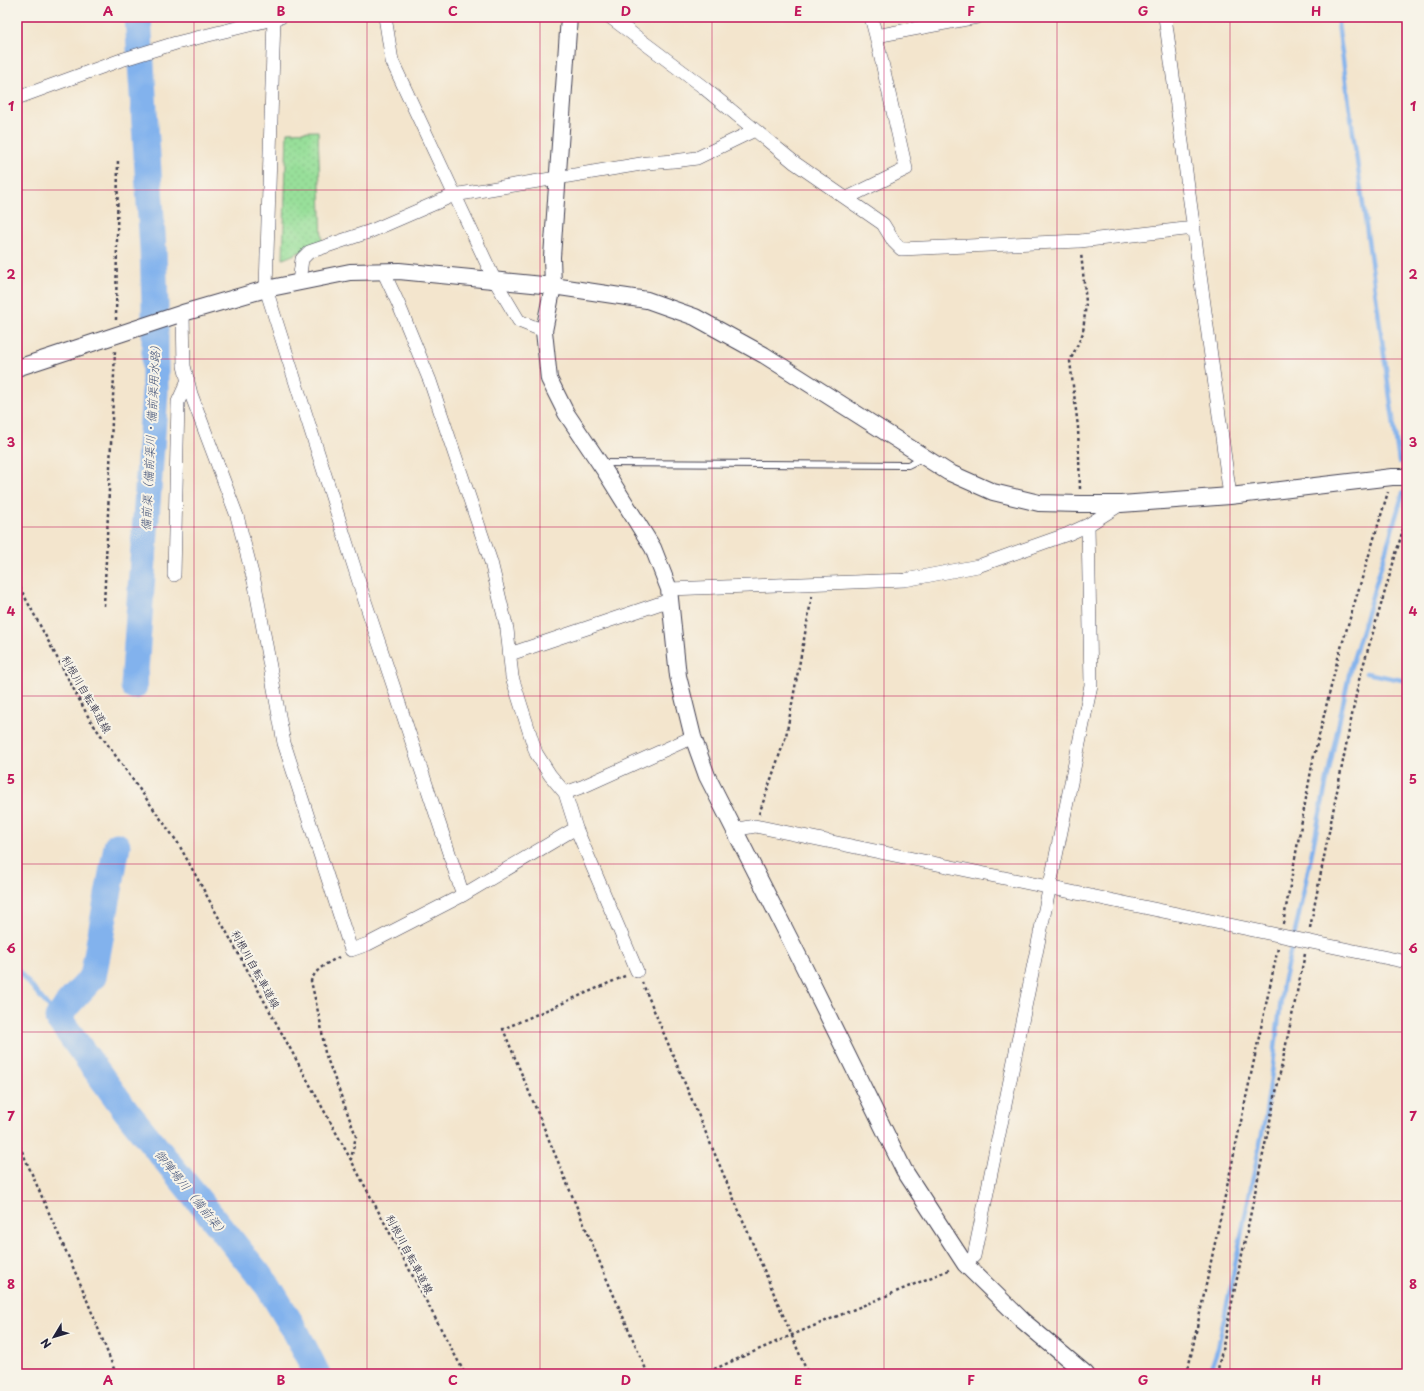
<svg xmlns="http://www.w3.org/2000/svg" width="1424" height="1391" font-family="'Playpen Sans','Klee One',sans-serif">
<defs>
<pattern id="park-dots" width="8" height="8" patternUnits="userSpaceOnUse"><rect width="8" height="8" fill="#98df9a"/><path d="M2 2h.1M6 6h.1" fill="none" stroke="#83bf86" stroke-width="1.8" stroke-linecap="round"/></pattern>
</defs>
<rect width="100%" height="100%" fill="#f7f3e8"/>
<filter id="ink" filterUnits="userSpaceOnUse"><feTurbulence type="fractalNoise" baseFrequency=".025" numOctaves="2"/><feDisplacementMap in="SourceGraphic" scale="8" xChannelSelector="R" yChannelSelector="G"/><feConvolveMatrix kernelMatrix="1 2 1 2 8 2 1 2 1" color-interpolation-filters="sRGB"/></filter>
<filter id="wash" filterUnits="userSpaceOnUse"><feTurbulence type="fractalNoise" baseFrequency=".012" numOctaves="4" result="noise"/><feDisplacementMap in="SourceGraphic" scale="16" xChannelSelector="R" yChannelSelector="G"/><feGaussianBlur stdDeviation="0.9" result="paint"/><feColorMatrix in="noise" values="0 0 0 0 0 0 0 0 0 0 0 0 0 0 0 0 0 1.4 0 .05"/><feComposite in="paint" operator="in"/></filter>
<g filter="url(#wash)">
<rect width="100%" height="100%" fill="#f3e5cd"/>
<!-- park -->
<path fill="url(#park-dots)" stroke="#5d806a" d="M318,131L322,243L283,259L287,132Z"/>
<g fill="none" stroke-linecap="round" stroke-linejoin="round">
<!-- stream -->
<path stroke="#82b2ed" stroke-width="4.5" d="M1337,17L1399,462
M1366,673L1407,681
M17,969L58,1018
M1209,1374L1218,1348L1265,1119L1273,1065L1283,983L1296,928L1350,670L1403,493"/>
<!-- river -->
<path stroke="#82b2ed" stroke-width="27" d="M134,686L155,392V305L153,249L138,17
M117,846L93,977L68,1004L58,1018L127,1112L268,1286L296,1332L317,1374"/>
</g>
</g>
<g filter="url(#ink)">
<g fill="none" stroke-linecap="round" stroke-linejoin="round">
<!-- service casing -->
<g stroke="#413f51" stroke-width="8">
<path id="service" d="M601,463L908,465L922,458"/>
</g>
<!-- minor casing -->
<g stroke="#413f51" stroke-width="14">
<path id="minor" d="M274,17L266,289L365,601L463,895
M385,17L392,61L495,281L519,321L544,331
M610,17L703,87L795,163L883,224L894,242L901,249L1080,241L1194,228
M1165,17L1230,496
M876,36L977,17
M17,98L121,60L176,43L281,17
M847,198L906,169L876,36L871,17
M383,271L398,303L430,381L491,562L507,629L512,677L536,753L550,775L565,793
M299,282L302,259L309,252L371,231L454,195L647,163L674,161L697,158L755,130
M183,313L184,366L191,394L237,516L255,585L284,743L351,950L368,944L463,895L576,828
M174,575L178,402L188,380
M669,589L905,580L978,566L1068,534L1088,525L1121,504
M510,654L670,600
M733,830L755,826L1407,962
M637,971L576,828L565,793L584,786L693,737
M965,1264L974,1256L1091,685L1088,525"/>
</g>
<!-- tertiary casing -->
<g stroke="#413f51" stroke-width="18">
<path id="tertiary" d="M569,17L552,257L553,286L544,331L549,379L566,413L605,471L653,548L669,589L678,676L693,737L707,776L798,955L904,1170L965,1264L1023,1321L1086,1374
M17,368L183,313L266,289L350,272L399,271L553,286L647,300L695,317L764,355L948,472L993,492L1039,503L1080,504H1121L1230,496L1392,477H1407"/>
</g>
<!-- path -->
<path stroke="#413f51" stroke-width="2.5" stroke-dasharray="3 3" stroke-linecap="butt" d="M116,320L118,158
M1080,489L1078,427L1070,361L1083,333L1086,302L1081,253
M17,582L90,720L178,843L351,1160L465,1374
M104,606L115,351
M759,814L786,736L812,596
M1283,924L1313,760L1338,658L1388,492
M1310,928L1359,680L1407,516
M339,957C328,963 316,968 311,981L321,1025L325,1053L356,1136L351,1159
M625,976L503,1029L605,1275L648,1374
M642,982L808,1374
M17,1140L83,1290L116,1374
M703,1374L792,1335L951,1269
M1187,1374L1278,948
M1217,1374L1305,954"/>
<!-- service -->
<use href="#service" stroke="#fff" stroke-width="6"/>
<!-- minor -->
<use href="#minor" stroke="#fff" stroke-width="13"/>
<!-- tertiary -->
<use href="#tertiary" stroke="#fff" stroke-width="16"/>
</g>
</g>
<!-- grid -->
<path fill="none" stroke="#c2185b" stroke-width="1" stroke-opacity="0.55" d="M194,17V1374M367,17V1374M540,17V1374M712,17V1374M884,17V1374M1057,17V1374M1230,17V1374M17,190H1407M17,359H1407M17,527H1407M17,696H1407M17,864H1407M17,1032H1407M17,1201H1407"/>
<g text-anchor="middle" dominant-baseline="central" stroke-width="4" stroke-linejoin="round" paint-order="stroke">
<!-- street labels -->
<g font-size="11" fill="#22223b" stroke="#f7f3e8">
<text transform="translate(87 694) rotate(60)">利根川自転車道線</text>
<text transform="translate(256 969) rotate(61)">利根川自転車道線</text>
<text transform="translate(410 1254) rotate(62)">利根川自転車道線</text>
</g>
<!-- water labels -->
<g font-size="12" font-style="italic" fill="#445479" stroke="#f7f3e8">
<text transform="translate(150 435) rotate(-87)">備前渠（備前渠川・備前渠用水路）</text>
<text transform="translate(192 1193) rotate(51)">御陣場川（備前渠）</text>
</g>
</g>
<!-- margin -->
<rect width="1424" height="1391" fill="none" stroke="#f7f3e8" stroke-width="44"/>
<!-- north arrow -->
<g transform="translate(54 1337) rotate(232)" stroke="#f7f3e8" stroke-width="3" paint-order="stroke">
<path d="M0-3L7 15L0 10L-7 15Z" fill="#22223b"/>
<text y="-6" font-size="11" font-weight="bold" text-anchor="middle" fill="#22223b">N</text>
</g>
<rect x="22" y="22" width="1380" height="1347" fill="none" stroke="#c2185b" stroke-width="1.5"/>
<g font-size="13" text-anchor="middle" font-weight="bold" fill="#c2185b">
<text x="108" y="16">A</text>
<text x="281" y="16">B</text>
<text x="453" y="16">C</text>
<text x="626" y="16">D</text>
<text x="798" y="16">E</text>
<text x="971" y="16">F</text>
<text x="1143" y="16">G</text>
<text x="1316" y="16">H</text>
<text x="11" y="111">1</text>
<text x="1413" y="111">1</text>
<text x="11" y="279">2</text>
<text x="1413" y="279">2</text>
<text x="11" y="447">3</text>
<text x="1413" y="447">3</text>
<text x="11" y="616">4</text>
<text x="1413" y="616">4</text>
<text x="11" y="784">5</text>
<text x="1413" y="784">5</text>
<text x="11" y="953">6</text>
<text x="1413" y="953">6</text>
<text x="11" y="1121">7</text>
<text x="1413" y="1121">7</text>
<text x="11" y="1289">8</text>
<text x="1413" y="1289">8</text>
<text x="108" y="1385">A</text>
<text x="281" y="1385">B</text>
<text x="453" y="1385">C</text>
<text x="626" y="1385">D</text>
<text x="798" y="1385">E</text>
<text x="971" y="1385">F</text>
<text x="1143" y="1385">G</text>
<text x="1316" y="1385">H</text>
</g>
</svg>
